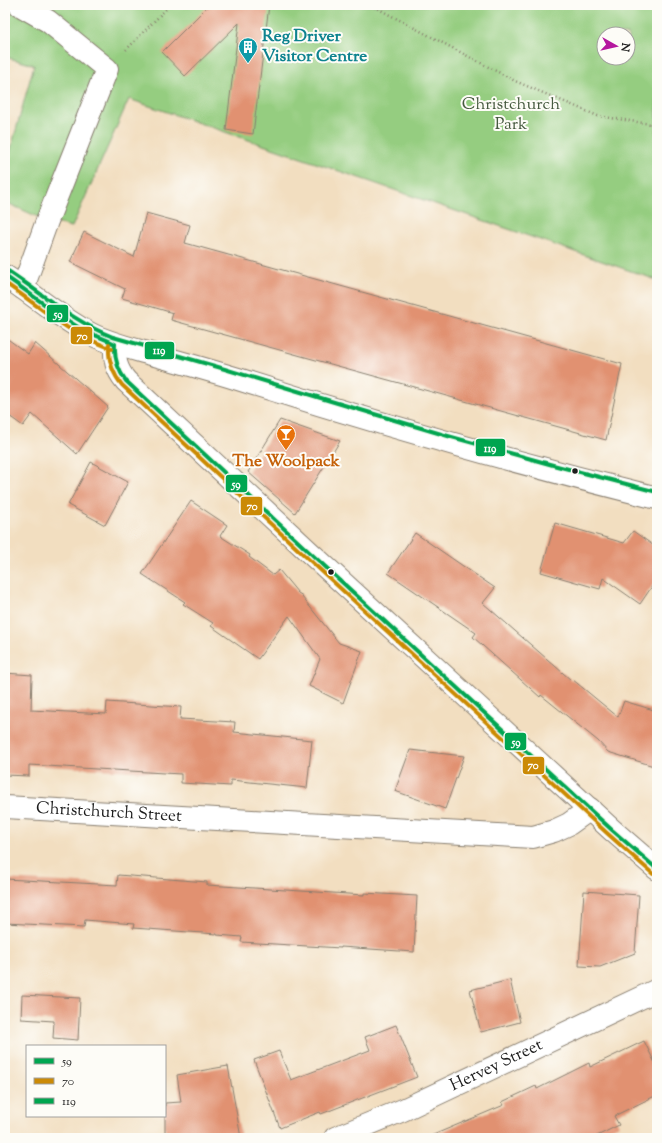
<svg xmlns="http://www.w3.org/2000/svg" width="662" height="1143" font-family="'Sorts Mill Goudy',serif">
<rect width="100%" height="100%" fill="#fdfcf7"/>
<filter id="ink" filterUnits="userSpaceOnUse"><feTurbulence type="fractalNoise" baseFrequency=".025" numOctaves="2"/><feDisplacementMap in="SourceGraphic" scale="8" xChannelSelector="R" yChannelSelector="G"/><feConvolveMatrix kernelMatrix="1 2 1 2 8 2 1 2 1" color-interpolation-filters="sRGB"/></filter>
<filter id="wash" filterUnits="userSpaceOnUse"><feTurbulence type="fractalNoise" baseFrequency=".012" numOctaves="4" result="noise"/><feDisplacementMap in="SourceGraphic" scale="16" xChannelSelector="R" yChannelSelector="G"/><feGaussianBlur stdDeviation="0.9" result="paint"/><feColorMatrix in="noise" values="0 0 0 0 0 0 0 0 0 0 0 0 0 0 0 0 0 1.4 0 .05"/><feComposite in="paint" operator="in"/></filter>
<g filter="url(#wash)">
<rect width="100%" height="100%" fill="#f2dec0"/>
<!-- green -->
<path fill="#95cd80" stroke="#58744e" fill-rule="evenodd" d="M5,5H657V280L129,99L72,227L47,221L5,202V170L34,65L5,57ZM604,34H628V58H604Z"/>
<g id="blocks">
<!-- building -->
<path fill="#e19171" d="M209,5H269L253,134L226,130L239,23L185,76L162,52Z
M146,213L190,225L185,243L622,364L606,440L171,320L173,313L122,298L125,289L70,262L84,232L134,257Z
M5,337L28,354L35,343L108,407L77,454L32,414L23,426L5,413Z
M280,420L340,441L295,513L248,472Z
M91,462L128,482L105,525L68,505Z
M191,501L227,525L220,536L250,555L249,557L273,575L279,570L298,593L303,596L302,597L339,643L362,651L343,703L309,686L320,659L289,616L258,659L211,626L213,623L183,604L185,602L142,574Z
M555,523L624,543L633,531L657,548V579L640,604L603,578L600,589L541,572Z
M415,533L495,588L483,603L571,680L572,679L618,717L624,701L657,711V767L608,752L598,741L541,695L540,697L473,637L476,633L388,573Z
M5,673L32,675L31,710L106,714L107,702L181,707L180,719L235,722L234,732L312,740L307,788L231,780V786L181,783V774L29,765V776L5,775Z
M410,750L464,756L445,809L395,791Z
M118,875L207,882V885L364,895V893L417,896L414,952L341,947V948L241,942L242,937L217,935V934L133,928L134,924L85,920L84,927L5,923V879L117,885Z
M584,891L639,895L635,953L600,967L579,966Z
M510,980L520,1022L481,1032L470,990Z
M22,995L80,998L78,1040L53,1038L54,1021L21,1019Z
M396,1025L417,1077L321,1114L320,1112L280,1128L254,1060L279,1051L291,1080L370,1050L365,1037Z
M644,1041L657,1067V1095L614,1116L619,1125L593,1138H426L504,1105L502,1102L536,1086L537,1089L589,1063L590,1067Z
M228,1066L241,1138H165V1103L181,1102L177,1075Z"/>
</g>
</g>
<g filter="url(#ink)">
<use href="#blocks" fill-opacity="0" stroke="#877d6e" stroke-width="1"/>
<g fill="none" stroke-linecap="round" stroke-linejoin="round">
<!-- minor casing -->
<g stroke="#877d6e" stroke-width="24">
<g id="minor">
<path d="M20,5L48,21L107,69L47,221L23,288"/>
<path d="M115,344C114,359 116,369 126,381L307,550L612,830L657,869"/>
<path id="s1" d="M5,807L533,837L554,831L569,824L590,809"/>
<path id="s2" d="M335,1138L403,1110L657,990"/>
</g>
</g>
<!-- major casing -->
<g stroke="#877d6e" stroke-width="24">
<path id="major" d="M5,276C33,294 59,317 89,333C108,343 130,348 151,354C180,362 209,370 238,379C376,423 516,463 657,498"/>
</g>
<!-- path -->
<path stroke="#877d6e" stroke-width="2.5" stroke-dasharray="1 3" stroke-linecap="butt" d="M371,5L515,81L598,116L657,125
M126,50L170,5"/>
<!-- minor -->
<use href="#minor" stroke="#fff" stroke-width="22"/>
<!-- major -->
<use href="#major" stroke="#fff" stroke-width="22"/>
<!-- bus-1 casing -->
<g stroke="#fdfcf7" stroke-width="7">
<path id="bus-1" d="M5,276C30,293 53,312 78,327C90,334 103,338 115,344
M115,344C114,358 117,369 126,381L307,550L612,830L657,869"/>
</g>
<!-- bus-2 casing -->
<g stroke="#fdfcf7" stroke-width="7">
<path id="bus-2" d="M5,283C29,299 51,318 76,333C88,339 100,344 112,349
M109,344C108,360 112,373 122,385L303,554L608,834L653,874"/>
</g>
<!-- bus-3 casing -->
<g stroke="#fdfcf7" stroke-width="7">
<path id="bus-3" d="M8,271C43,294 74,322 113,337L218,367L344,405L448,436L553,465L657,492"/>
</g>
<!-- bus-1 -->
<use href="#bus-1" stroke="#00a651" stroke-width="4"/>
<!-- bus-2 -->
<use href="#bus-2" stroke="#cb8a06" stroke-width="4"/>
<!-- bus-3 -->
<use href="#bus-3" stroke="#00a54f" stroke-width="4"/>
</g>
</g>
<!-- icons -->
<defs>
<g id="building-pin" transform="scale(1)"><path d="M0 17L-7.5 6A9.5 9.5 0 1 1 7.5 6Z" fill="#0f9aa8" stroke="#fdfcf7"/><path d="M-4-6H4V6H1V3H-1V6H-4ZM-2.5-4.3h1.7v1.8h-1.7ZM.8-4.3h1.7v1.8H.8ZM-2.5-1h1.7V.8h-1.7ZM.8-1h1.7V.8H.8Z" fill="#fff"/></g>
<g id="bar-pin" transform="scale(1)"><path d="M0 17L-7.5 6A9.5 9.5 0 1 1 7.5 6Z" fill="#e8710a" stroke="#fdfcf7"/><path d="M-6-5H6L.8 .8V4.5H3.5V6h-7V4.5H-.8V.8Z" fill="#fff"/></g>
</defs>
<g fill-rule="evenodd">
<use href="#building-pin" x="248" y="47"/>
<use href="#bar-pin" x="286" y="434"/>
</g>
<!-- markers -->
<g fill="#1c1c1c" stroke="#fdfcf7" stroke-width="1.5">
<circle cx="575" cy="471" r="3.5"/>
<circle cx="331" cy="572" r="3.5"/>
</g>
<g text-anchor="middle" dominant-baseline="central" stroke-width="4" stroke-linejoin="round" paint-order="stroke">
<!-- culture labels -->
<g font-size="17" font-weight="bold" fill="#0d838f" stroke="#fdfcf7" text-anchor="start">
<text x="262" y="37">Reg Driver<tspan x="262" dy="20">Visitor Centre</tspan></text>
</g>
<!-- park labels -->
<g font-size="17" fill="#465a3f" stroke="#fdfcf7">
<text x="511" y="105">Christchurch<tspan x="511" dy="20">Park</tspan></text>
</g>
<!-- food labels -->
<g font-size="17" font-weight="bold" fill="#c56008" stroke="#fdfcf7">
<text x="286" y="462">The Woolpack</text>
</g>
<!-- street labels -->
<g font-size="17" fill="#1c1c1c" stroke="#fdfcf7">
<text stroke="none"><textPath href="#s1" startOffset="104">Christchurch Street</textPath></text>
<text stroke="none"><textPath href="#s2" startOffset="177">Hervey Street</textPath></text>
</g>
</g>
<g stroke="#fdfcf7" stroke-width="1.5">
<rect x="46" y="304" width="23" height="19" rx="4" fill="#00a651"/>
<rect x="70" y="326" width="23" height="19" rx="4" fill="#cb8a06"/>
<rect x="144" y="341" width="31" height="19" rx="4" fill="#00a54f"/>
<rect x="475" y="438" width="31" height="19" rx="4" fill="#00a54f"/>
<rect x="225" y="474" width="23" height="19" rx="4" fill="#00a651"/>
<rect x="240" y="496" width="23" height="20" rx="4" fill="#cb8a06"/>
<rect x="504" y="732" width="23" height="19" rx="4" fill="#00a651"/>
<rect x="522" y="756" width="23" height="19" rx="4" fill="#cb8a06"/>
</g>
<g font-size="11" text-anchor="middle" font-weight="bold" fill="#fff">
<text x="58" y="318">59</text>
<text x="82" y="340">70</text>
<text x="159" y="354">119</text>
<text x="490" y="452">119</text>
<text x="236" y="488">59</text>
<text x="252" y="510">70</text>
<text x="516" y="746">59</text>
<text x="533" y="769">70</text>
</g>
<!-- margin -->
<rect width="662" height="1143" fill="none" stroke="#fdfcf7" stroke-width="20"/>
<!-- legend -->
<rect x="26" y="1045" width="140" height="72" fill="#fdfcf7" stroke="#a3a29f"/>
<rect x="34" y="1058" width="20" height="6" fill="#00a651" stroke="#a3a29f"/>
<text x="62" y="1065" font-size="12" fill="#1c1c1c">59</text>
<rect x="34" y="1078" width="20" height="6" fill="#cb8a06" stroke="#a3a29f"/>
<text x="62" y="1085" font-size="12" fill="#1c1c1c">70</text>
<rect x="34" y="1098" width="20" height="6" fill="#00a54f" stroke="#a3a29f"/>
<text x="62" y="1105" font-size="12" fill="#1c1c1c">119</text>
<!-- north arrow -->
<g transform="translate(616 46) rotate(98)"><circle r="19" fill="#fdfcf7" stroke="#a3a29f"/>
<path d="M0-3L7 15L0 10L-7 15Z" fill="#b5179e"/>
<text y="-6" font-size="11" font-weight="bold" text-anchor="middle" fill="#1c1c1c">N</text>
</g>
</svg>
